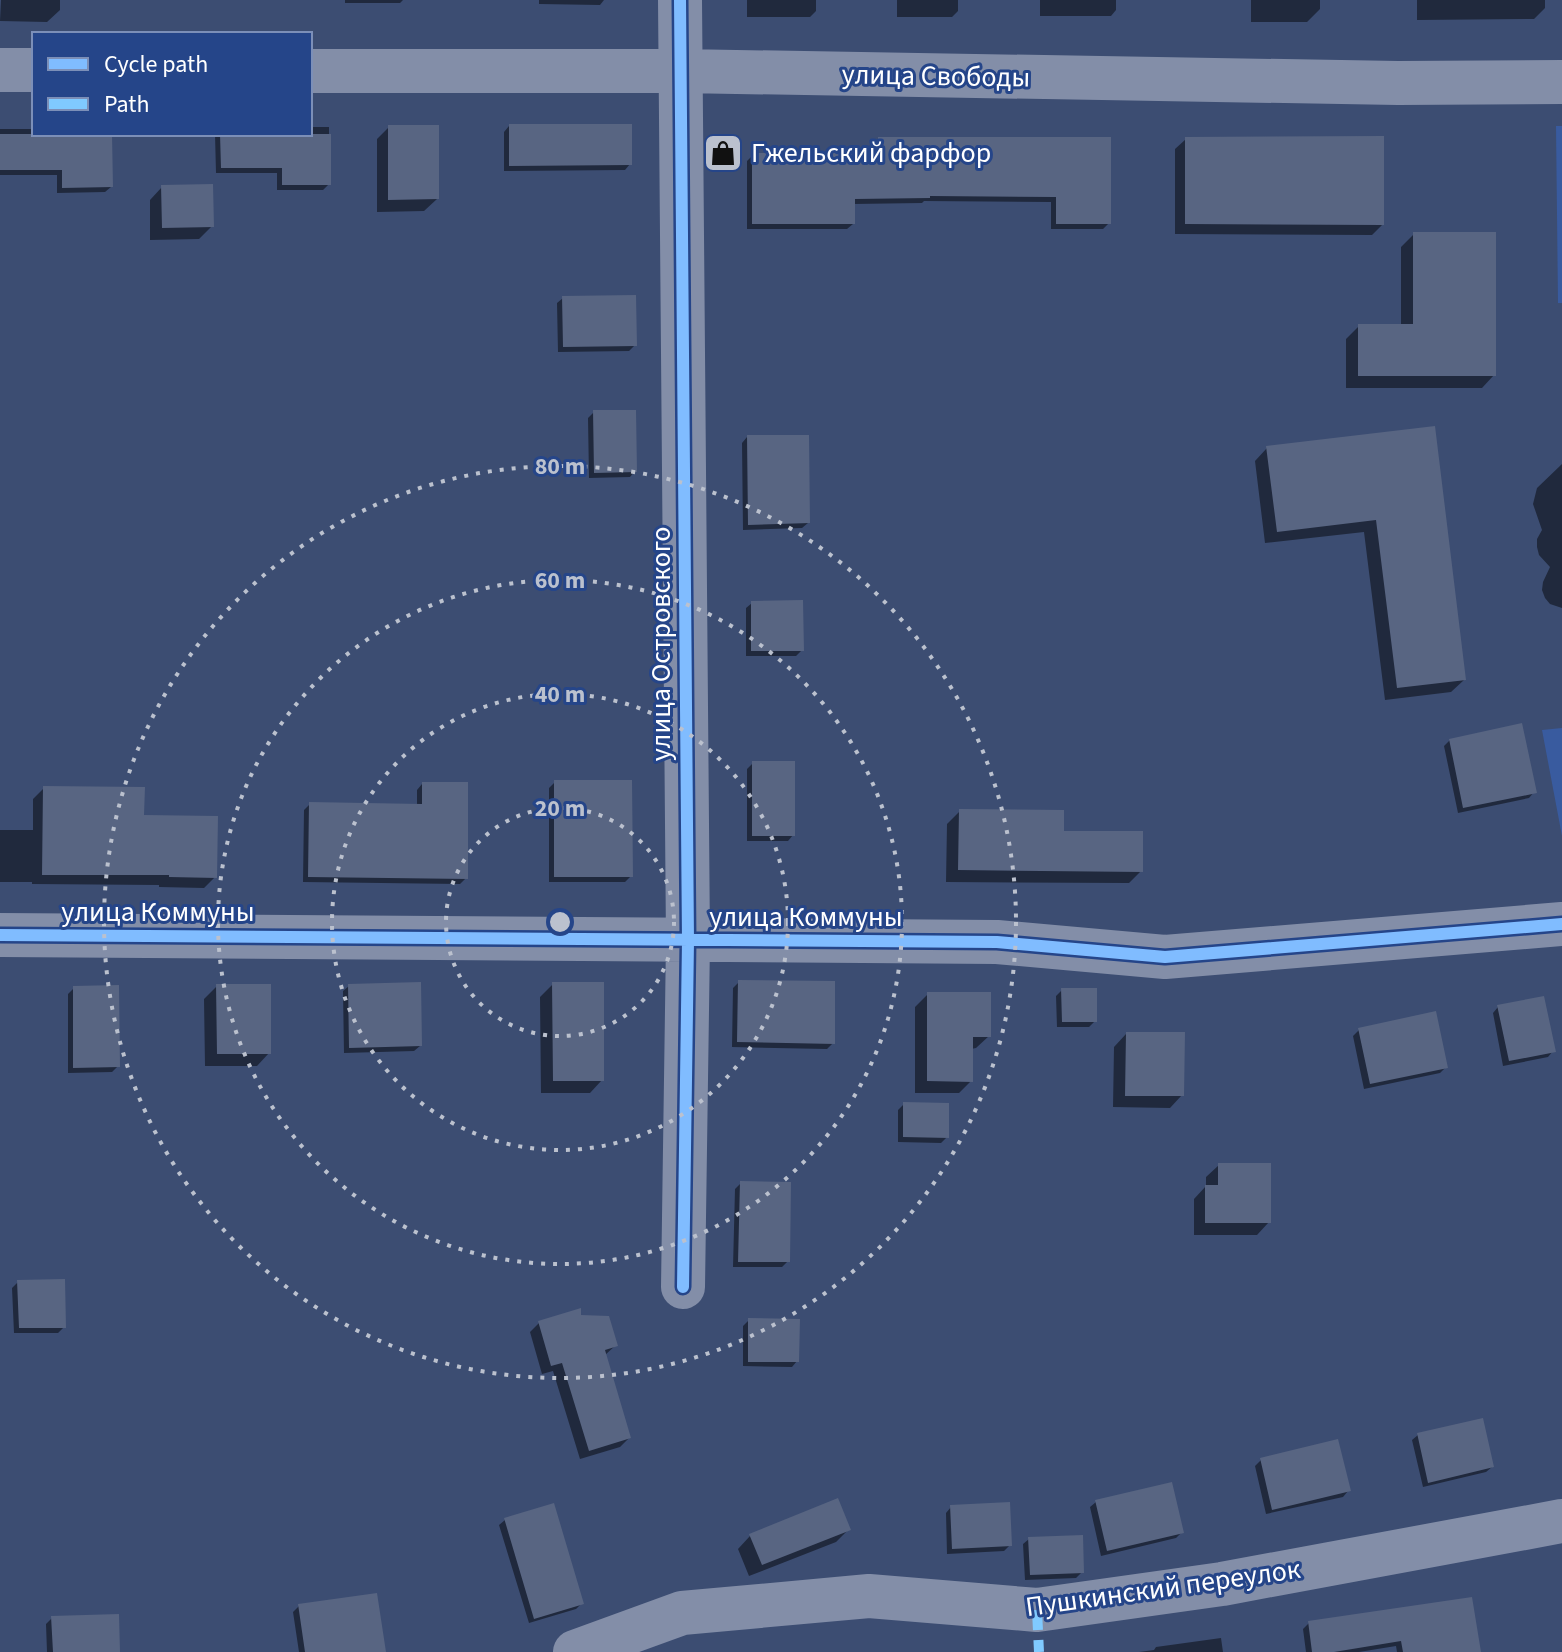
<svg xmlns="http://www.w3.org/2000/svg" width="1562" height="1652" font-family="'Source Sans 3',sans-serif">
<rect width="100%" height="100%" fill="#3c4d72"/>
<!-- green -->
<path fill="#395b9f" d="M1556,126H1562V303H1558Z
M1562,728V836L1542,730Z"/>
<!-- shadow -->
<path fill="#0007" d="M1,0H60V10L47,22L0,21Z
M345,0H403L400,3H345Z
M539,0H604L600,5L539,4Z
M747,0H816V11L810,17H747Z
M897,0H958V11L952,17H897Z
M1040,0H1116V10L1111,16H1040Z
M1251,0H1320V9L1307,22H1251Z
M1417,0H1545V8L1534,19L1417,20Z
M509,126L630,164L625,170L504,171V132Z
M310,127H329V184L323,190H277V173H216L215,134H310Z
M389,127L437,199L424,211L377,212V139Z
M0,129H34V134H110L111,187L105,192L57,193V175H0Z
M879,139H1109V223L1103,229H1051V202L924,201L922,203L853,204V224L847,229H747V161L753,155H873V144Z
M1186,139L1382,225L1372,235L1175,234V149Z
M162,187L212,226L199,239L150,240V200Z
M1414,234L1494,375L1482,388H1346V339L1359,326H1401V247Z
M563,298L635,345L629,351L558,352L557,303Z
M594,412L635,471L630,477L589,478L588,418Z
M1433,428L1464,680L1451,692L1385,700L1364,532L1265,543L1255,461L1267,448Z
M747,437L808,523L802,528L743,530L742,443Z
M1562,464V608L1550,604L1545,598L1542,590L1543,582L1550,567L1539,555L1537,547V539L1542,530L1533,504L1537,488Z
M752,603L802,650L796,656H746V608Z
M1450,740L1534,792L1529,798L1458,813L1444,746Z
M753,763L793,835L788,841H747V769Z
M555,782L631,876L625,882H549V788Z
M422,784L466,878L460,884L303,882L304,810L310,804L417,806V790Z
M44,788L142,817L215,877L204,888L159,887V885L32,884V882H0V830H33V799Z
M960,811L1062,833L1141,871L1129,883L946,882L947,824Z
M739,982L833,1043L827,1049L732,1047L733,988Z
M553,984L602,1080L590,1093H541L540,997Z
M217,986L269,1053L257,1066H205L204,999Z
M349,986L420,1046L414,1051L344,1053L343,991Z
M74,988L118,1066L112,1072L68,1073V994Z
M1062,990L1095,1021L1089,1027H1057L1056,996Z
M928,994L989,1036L976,1048L971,1049V1081L959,1093H915V1007Z
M1498,1007L1553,1051L1548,1057L1503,1066L1493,1013Z
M1359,1030L1446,1067L1440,1073L1364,1089L1353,1036Z
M1126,1034L1182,1095L1170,1108L1113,1107L1114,1047Z
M904,1104L947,1137L941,1143L898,1142V1110Z
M1219,1165L1269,1222L1257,1235H1194V1199L1206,1186V1177Z
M741,1183L788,1261L782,1267H733L735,1189Z
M18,1282L64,1327L58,1333H14L12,1288Z
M579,1317L616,1345L604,1356L629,1438L620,1447L580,1459L553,1371L542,1374L530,1332L539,1323Z
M749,1320L797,1361L792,1367L743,1366V1326Z
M1418,1435L1492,1467L1486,1472L1423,1487L1412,1440Z
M1261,1460L1348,1491L1343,1497L1266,1514L1255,1466Z
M1096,1502L1182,1532L1176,1538L1101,1556L1090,1507Z
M951,1507L1010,1545L1004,1551L947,1554L946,1513Z
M505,1520L582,1603L576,1609L529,1623L499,1525Z
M849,1529L836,1542L749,1576L738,1549L750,1536Z
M1029,1539L1082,1572L1076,1578L1025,1580L1023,1544Z
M299,1606L384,1652H299L293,1612Z
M52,1618L118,1652H47L46,1624Z
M1309,1623L1479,1652H1397L1396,1646L1359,1652H1306L1303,1629Z
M1221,1638L1223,1652H1139L1154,1650L1156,1647Z"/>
<!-- building -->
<path fill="#586582" d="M509,124H632V165L509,166Z
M388,125H439V199L388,200Z
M0,134H112L113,187L62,188V170H0Z
M220,134H331V185H282V168H221Z
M1384,136V225L1185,224V137Z
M878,137H1111V224H1056V197L930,196V198L855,199V224H752V153H878Z
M213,184L214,227L162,228L161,185Z
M1413,232H1496V376H1358V324H1413Z
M636,295L637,346L563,347L562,296Z
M593,410H636L637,472L594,473Z
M1435,426L1466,680L1397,688L1376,520L1277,532L1266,446Z
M747,435H809L810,523L748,525Z
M803,600L804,651H751V601Z
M1522,723L1537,793L1463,808L1449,739Z
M752,761H795V836H752Z
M554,780H632L633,877H554Z
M422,782H468V879L308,877L309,802L422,804Z
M43,786L145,787L144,815L218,816L217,878L169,877V875H42Z
M959,809L1064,810V831H1143V872L958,870Z
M738,980L835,981V1044L737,1042Z
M421,982L422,1046L349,1048L348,984Z
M552,982H604V1081H553Z
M216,984H271V1054H217Z
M119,985L120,1067L73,1068V986Z
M1061,988H1097V1022H1062Z
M927,992H991V1037H973V1082L927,1081Z
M1544,996L1556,1052L1509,1061L1497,1005Z
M1436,1011L1448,1068L1370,1084L1358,1028Z
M1126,1032H1185L1184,1096H1125Z
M903,1102L949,1103V1138L903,1137Z
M1218,1163H1271V1223H1205V1185H1218Z
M740,1181L791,1182L790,1262H738Z
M65,1279L66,1328H19L17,1280Z
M581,1308V1315L609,1316L618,1346L605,1350L631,1438L589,1451L562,1363L551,1366L538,1321Z
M748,1318L800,1319L799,1362H748Z
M1483,1418L1494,1467L1428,1483L1417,1433Z
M1338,1439L1351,1491L1272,1510L1260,1458Z
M1172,1482L1184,1533L1107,1551L1095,1500Z
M838,1498L851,1530L762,1565L749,1534Z
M1010,1502L1012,1546L952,1549L950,1505Z
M554,1503L584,1604L534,1619L504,1518Z
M1083,1535L1084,1573L1030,1575L1028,1537Z
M377,1593L386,1652H305L298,1604Z
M1472,1597L1481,1652H1403L1401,1641L1334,1652H1312L1308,1621Z
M119,1614L120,1652H53L51,1616Z"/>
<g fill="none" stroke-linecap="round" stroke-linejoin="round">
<!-- minor -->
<path stroke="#838ea8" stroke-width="44" d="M680,0L688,941L683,1287
M0,70H34
M310,71H681L1398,83L1562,82
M0,935L997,942L1165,957L1562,924
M575,1652L682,1613L869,1596L1037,1610L1222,1584L1562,1521"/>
<!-- quiet -->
<path stroke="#80caff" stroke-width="10" stroke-dasharray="20 10" stroke-linecap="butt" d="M1037,1610L1039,1652"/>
<!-- cycleway casing -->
<g stroke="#254589" stroke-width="17">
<path id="cycleway" d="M680,0L688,941L683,1287
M0,935L997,942L1165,957L1562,924"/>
</g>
<!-- cycleway -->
<use href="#cycleway" stroke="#80bcff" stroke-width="12"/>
</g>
<!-- distance rings -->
<g fill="none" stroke="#bbc1ce" stroke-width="4" stroke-dasharray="4 8">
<circle cx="560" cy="922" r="114"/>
<circle cx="560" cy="922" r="228"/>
<circle cx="560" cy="922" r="342"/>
<circle cx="560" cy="922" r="456"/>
</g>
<!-- icons -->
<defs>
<g id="shop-square" transform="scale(2)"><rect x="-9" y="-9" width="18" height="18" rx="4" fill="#bbc1ce" stroke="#254589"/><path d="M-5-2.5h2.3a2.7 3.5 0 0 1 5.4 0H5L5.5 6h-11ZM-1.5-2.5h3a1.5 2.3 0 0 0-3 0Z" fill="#111"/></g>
</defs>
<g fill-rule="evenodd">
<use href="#shop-square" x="723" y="153"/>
</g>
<g text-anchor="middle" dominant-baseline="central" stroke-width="6" stroke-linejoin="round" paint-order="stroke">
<!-- street labels -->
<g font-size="28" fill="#fff" stroke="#254589">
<text transform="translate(936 76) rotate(1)">улица Свободы</text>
<text transform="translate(661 644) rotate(-90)">улица Островского</text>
<text x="158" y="912">улица Коммуны</text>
<text x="806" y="917">улица Коммуны</text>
<text transform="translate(1163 1588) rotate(-8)">Пушкинский переулок</text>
</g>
<!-- poi labels -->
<g font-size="28" fill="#fff" stroke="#254589" text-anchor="start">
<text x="751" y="153">Гжельский фарфор</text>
</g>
</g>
<circle cx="560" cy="922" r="12" fill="#bbc1ce" stroke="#254589" stroke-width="4"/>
<g font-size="24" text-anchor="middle" font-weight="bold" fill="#bbc1ce" stroke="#254589" stroke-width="6" stroke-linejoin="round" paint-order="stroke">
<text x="560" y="474">80 m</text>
<text x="560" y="588">60 m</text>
<text x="560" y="702">40 m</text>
<text x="560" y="816">20 m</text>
</g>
<!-- legend -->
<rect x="32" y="32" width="280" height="104" fill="#254589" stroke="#7c8fb8" stroke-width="2"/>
<rect x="48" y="58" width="40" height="12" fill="#80bcff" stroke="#7c8fb8" stroke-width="2"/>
<text x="104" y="72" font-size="24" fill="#ffffff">Cycle path</text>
<rect x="48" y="98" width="40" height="12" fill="#80caff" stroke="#7c8fb8" stroke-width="2"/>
<text x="104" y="112" font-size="24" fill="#ffffff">Path</text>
</svg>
